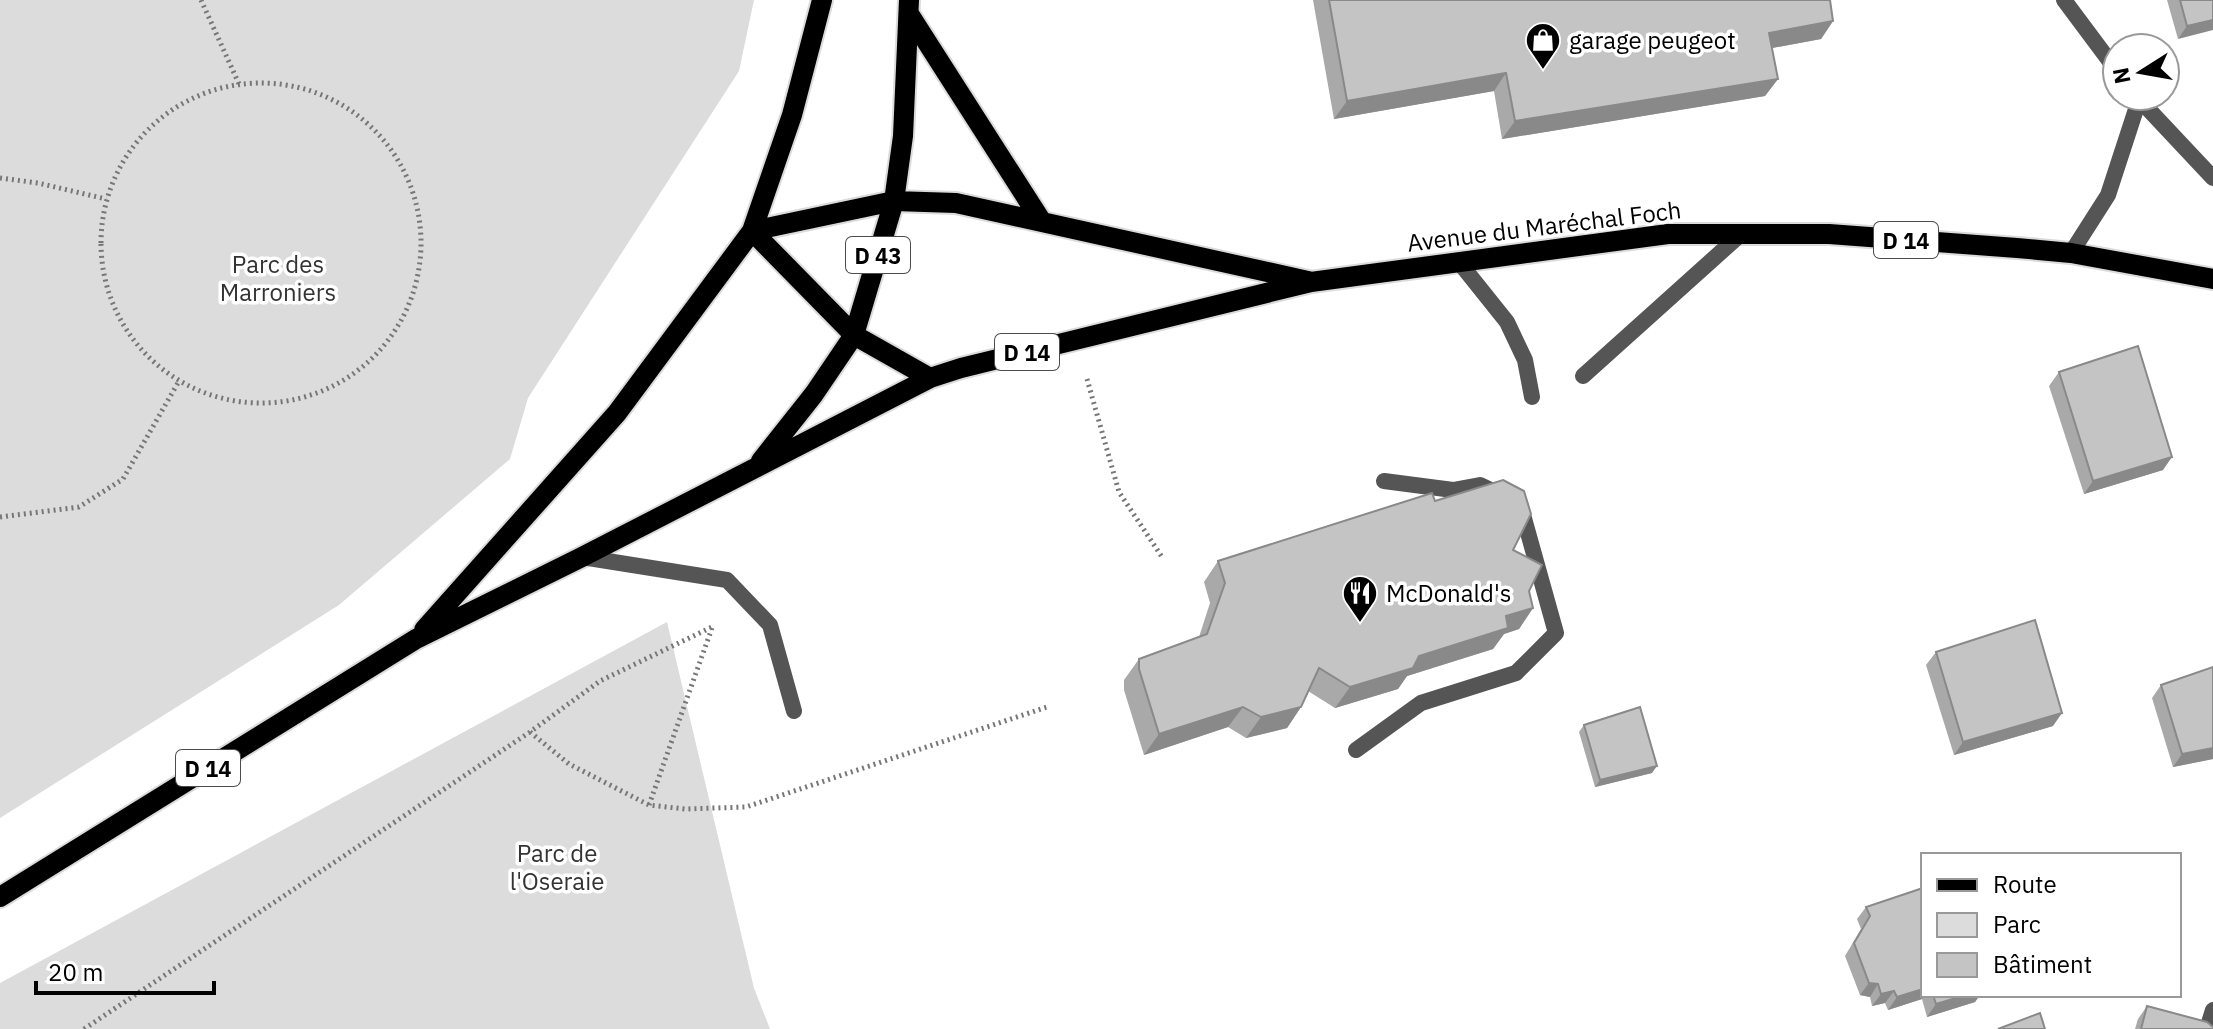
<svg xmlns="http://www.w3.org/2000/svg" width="2213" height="1029" font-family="'IBM Plex Sans',sans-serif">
<rect width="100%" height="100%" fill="#fff"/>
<!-- green -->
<path fill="#dcdcdc" d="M0,0H754L739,71L528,398L510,459L339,605L0,818Z
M667,622L754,988L770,1029H0V983Z"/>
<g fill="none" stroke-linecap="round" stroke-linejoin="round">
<!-- primary casing -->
<g stroke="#dbdbdb" stroke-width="24">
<path id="primary" d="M909,14L1042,222
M752,231L894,201L956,203L1308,281
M752,231L854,335L930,378
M761,461L814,394L854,335L894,201L903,136L909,0
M424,630L617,413L752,231L792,115L822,0
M0,897L416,639L582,557L930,378L961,368L1311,282L1668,234H1829L2017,248L2071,253L2213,279"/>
</g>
<!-- path -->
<path stroke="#777" stroke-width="5" stroke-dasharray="2 4" stroke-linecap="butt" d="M201,0L239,84
M101 243a160 160 0 1 1 320 0a160 160 0 1 1-320 0Z
M0,178L38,183L106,199
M1087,379L1119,492L1162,557
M0,517L79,507L123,479L179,381
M530,732L569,764L649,805L685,809L746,807L1050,706
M649,805L712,628
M84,1029L530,732L600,681L712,627"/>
<!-- lane -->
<path stroke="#555" stroke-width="16" d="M1459,262L1507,322L1525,360L1532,397
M1583,376L1741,234
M582,557L727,580L770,625L794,711
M1356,750L1421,703L1516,673L1556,633L1520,504L1480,485L1453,490L1384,481"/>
<!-- street -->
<path stroke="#555" stroke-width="16" d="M2064,0L2117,71
M2136,96L2213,178
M2071,253L2108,195L2139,100
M2207,1029L2213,1010"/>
<!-- primary -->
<use href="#primary" stroke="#000" stroke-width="20"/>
</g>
<!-- wall -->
<path fill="#a9a9a9" d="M1313,0H1830L1833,21L1821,39L1772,48L1778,79L1765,96L1502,139L1494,91L1334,119Z
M2167,0H2213L2178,39Z
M2059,372L2163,470L2084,494L2049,386Z
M1435,501L1513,550L1529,591L1533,608L1519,629L1504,634L1493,649L1407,676L1398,689L1335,708L1308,691L1301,707L1287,728L1246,738L1228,727L1144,755L1124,690V680L1139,659L1199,637L1210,603L1204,582L1218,561Z
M1936,652L2053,726L1954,755L1926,665Z
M2161,685L2213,759L2173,767L2152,698Z
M1584,725L1652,773L1595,787L1579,732Z
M1866,907L1923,995H1980L1975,1002L1927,1017L1922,999L1888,1010L1885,1003L1872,1006L1870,997L1860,995L1845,956L1861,929L1857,919Z
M2147,1006L2213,1029H2135L2138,1019Z"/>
<!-- shaded-wall -->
<path fill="#898989" d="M2213,20V30L2178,39L2187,26Z
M1833,21L1821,39L1756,51L1769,33Z
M1506,73L1494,91L1334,119L1347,101Z
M1778,79L1765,96L1502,139L1515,121Z
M2172,457L2163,470L2084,494L2093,481Z
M1533,608L1519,629L1504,634L1493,649L1407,676L1398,689L1335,708L1350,687L1506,616Z
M1243,707L1228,727L1144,755L1159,734Z
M1301,707L1287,728L1246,738L1261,717Z
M2062,713L2053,726L1954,755L1963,742Z
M2213,748V759L2173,767L2182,754Z
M1657,766L1652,773L1595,787L1600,780Z
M1869,983L1878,984L1870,997L1860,995Z
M1923,989V995H1925L1922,999L1888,1010L1897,997Z
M1894,991L1885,1003L1872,1006L1881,994Z
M1966,995H1980L1975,1002L1927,1017L1936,1004Z"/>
<!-- building -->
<path fill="#c4c4c4" stroke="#898989" stroke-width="2" d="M1329,0H1830L1833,21L1769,33L1778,79L1515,121L1506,73L1347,101Z
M2180,0H2213V20L2187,26Z
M2138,346L2172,457L2093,481L2059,372Z
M1503,480L1524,491L1531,514L1513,550L1542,565L1529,591L1533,608L1506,616L1508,628L1419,656L1413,668L1350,687L1319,668L1301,707L1261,717L1243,707L1159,734L1139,669V659L1207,634L1225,583L1218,561L1432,493L1435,501Z
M2035,620L2062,713L1963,742L1936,652Z
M2213,667V748L2182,754L2161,685Z
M1640,707L1657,766L1600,780L1584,725Z
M1923,888V989L1897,997L1894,991L1881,994L1878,984L1869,983L1854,943L1870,916L1866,907Z
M1933,995H1966L1936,1004Z
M2147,1006L2207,1022L2213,1027V1029H2141Z
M2040,1013L2045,1029H1998Z"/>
<!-- icons -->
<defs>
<g id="shop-pin" transform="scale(1.8)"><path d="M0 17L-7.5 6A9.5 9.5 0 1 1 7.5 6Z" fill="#000" stroke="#fff"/><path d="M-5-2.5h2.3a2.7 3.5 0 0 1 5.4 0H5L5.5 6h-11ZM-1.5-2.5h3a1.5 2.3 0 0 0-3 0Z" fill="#fff"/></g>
<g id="restaurant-pin" transform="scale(1.8)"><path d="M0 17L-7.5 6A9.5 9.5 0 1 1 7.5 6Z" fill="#000" stroke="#fff"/><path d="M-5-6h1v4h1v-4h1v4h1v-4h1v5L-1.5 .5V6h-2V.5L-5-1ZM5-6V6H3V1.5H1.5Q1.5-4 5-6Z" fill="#fff"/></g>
</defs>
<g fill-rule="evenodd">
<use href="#shop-pin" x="1543" y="40"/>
<use href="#restaurant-pin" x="1360" y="593"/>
</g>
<g text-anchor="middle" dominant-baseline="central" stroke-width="7" stroke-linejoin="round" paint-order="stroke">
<!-- shield labels -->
<g fill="#fff" stroke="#4c4c4c" stroke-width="2">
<rect x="1874" y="222" width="64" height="36" rx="6"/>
<rect x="846" y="237" width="64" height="36" rx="6"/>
<rect x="995" y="334" width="64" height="36" rx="6"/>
<rect x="176" y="750" width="64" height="36" rx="6"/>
</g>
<g font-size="22" font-weight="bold" fill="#000">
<text x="1906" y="240">D 14</text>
<text x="878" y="255">D 43</text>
<text x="1027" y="352">D 14</text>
<text x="208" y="768">D 14</text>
</g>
<!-- poi labels -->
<g font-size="24" fill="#000" stroke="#fff" text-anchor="start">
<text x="1569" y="40">garage peugeot</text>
<text x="1386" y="593">McDonald's</text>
</g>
<!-- street labels -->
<g font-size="24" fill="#000" stroke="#fff">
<text transform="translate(1544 226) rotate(-7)">Avenue du Maréchal Foch</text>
</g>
<!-- park labels -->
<g font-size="24" fill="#333" stroke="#fff">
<text x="278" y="264">Parc des<tspan x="278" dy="28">Marroniers</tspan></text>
<text x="557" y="853">Parc de<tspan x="557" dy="28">l'Oseraie</tspan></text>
</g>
</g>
<!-- legend -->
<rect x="1921" y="853" width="260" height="144" fill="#ffffff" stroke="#999999" stroke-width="2"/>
<rect x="1937" y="879" width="40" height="12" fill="#000000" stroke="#999999" stroke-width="2"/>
<text x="1993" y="893" font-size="24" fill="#000000">Route</text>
<rect x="1937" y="913" width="40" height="24" fill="#dcdcdc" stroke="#999999" stroke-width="2"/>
<text x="1993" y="933" font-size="24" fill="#000000">Parc</text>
<rect x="1937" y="953" width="40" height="24" fill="#c4c4c4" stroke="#999999" stroke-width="2"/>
<text x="1993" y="973" font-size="24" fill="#000000">Bâtiment</text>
<!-- north arrow -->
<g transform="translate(2141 72) rotate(259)"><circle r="38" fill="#ffffff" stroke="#999999" stroke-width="2"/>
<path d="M0-6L14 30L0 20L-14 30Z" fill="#000000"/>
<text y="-12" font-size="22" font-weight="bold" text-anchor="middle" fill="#000000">N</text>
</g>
<!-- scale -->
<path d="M36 981v12h178v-12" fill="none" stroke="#000000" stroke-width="4"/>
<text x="48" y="981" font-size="24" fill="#000000" stroke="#ffffff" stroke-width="6" paint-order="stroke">20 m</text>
</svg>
